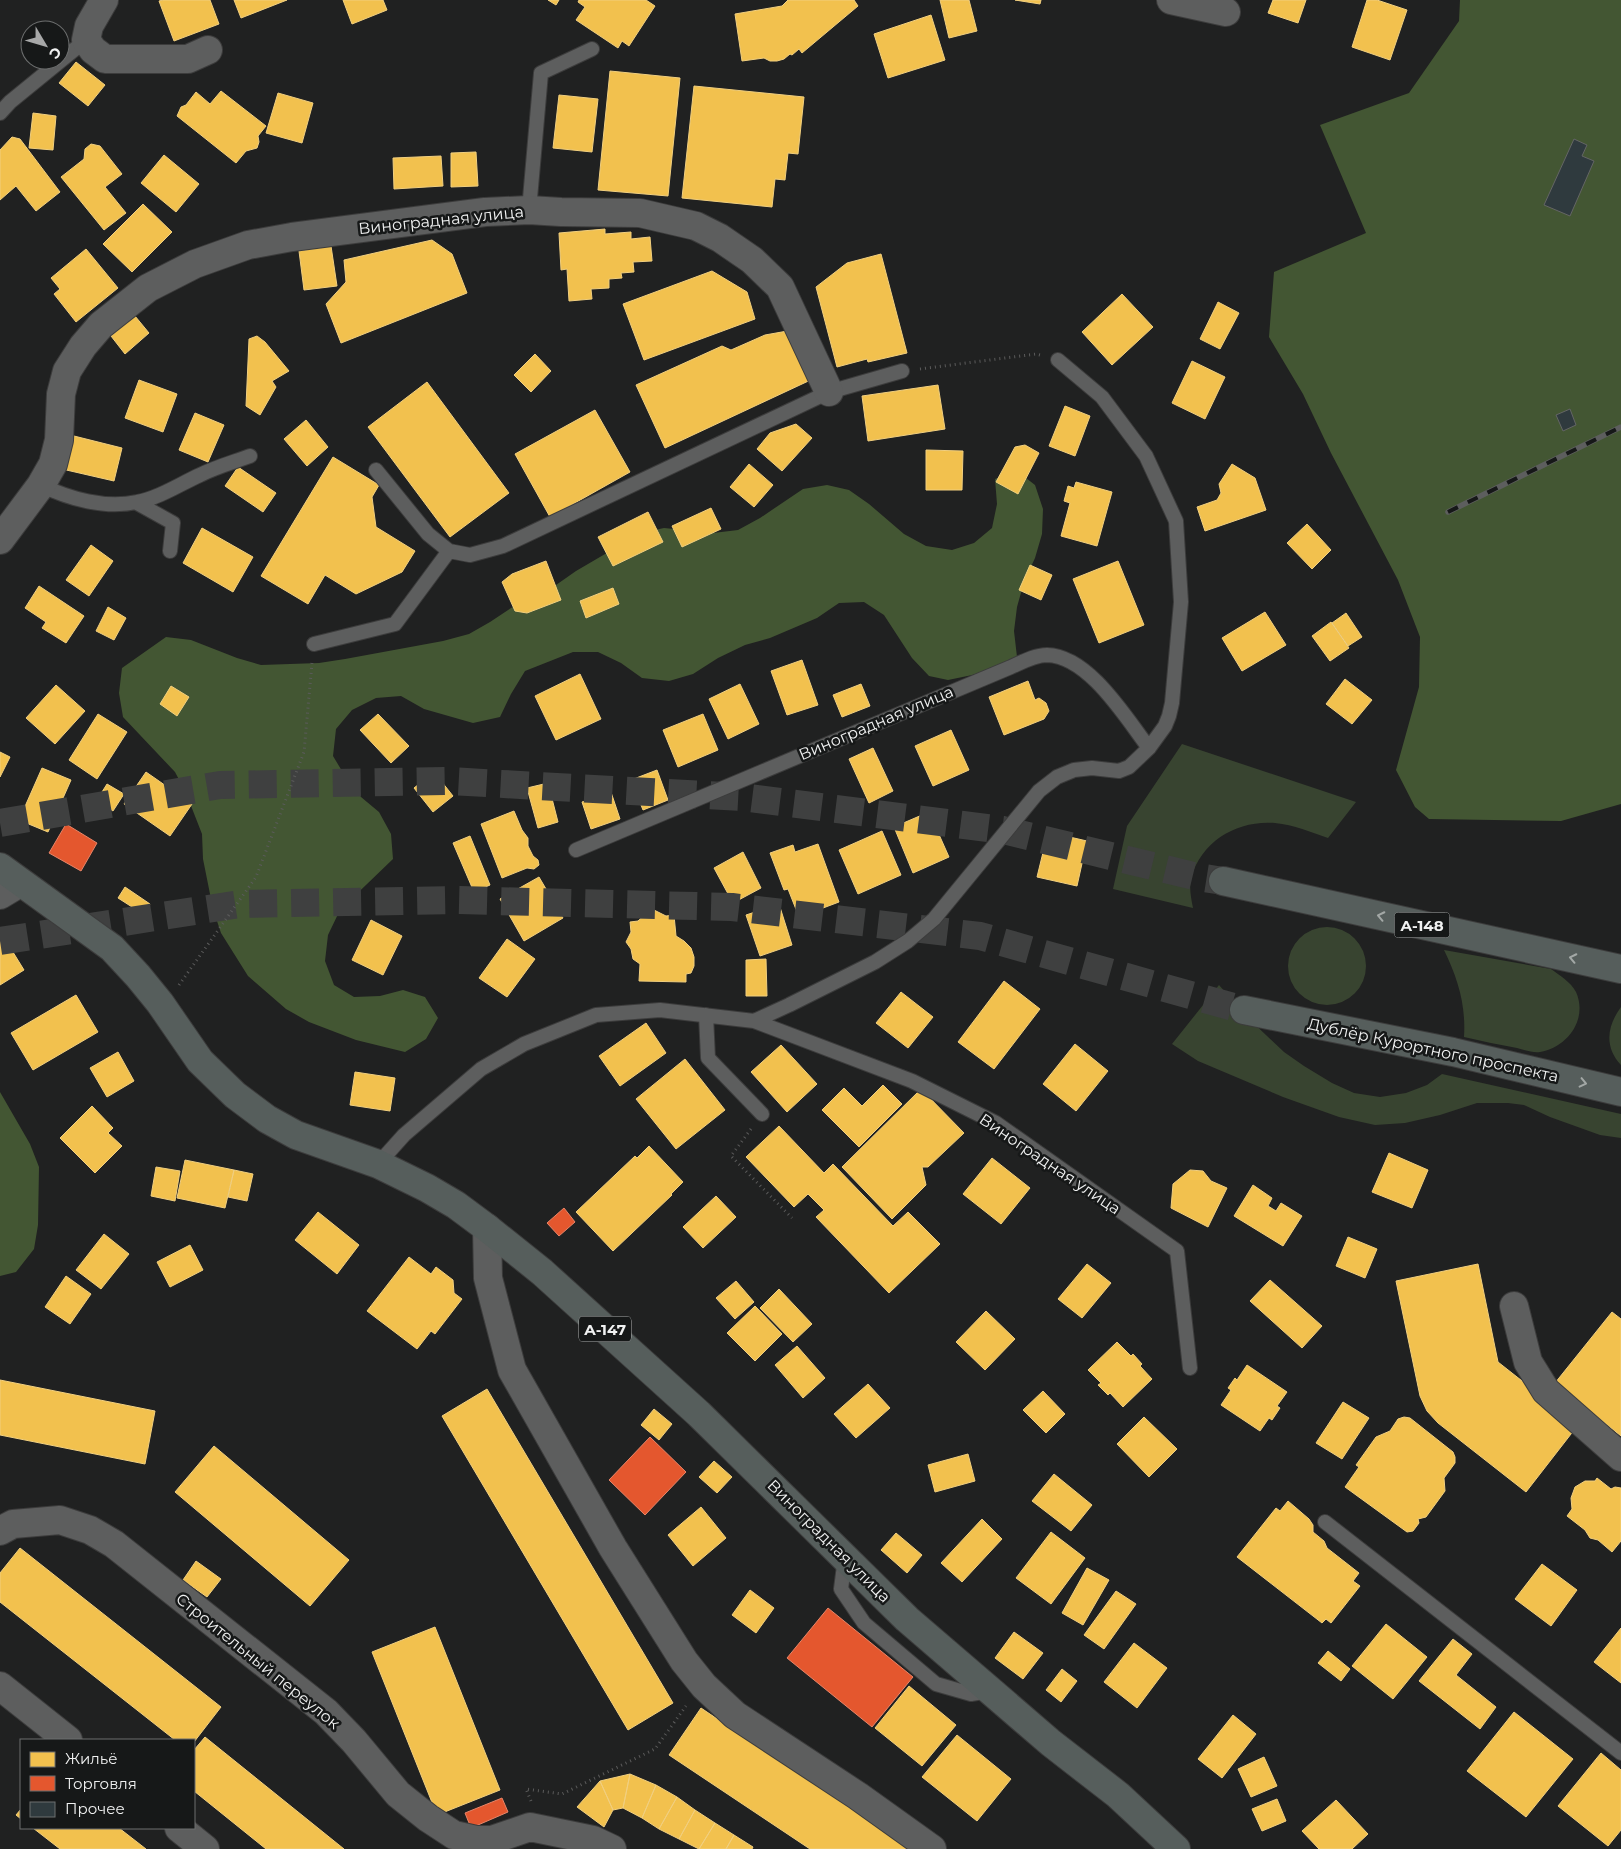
<svg xmlns="http://www.w3.org/2000/svg" width="1621" height="1849" font-family="Montserrat,sans-serif">
<rect width="100%" height="100%" fill="#202121"/>
<!-- green -->
<path fill="#384430" d="M1182,744L1356,802L1328,838C1311,832 1294,825 1275,823C1238,820 1202,840 1191,878C1189,888 1191,898 1193,908L1113,889L1127,826Z
M1288 966a39 39 0 1 1 78 0a39 39 0 1 1-78 0Z
M1444,950L1551,969C1559,975 1571,982 1576,992C1588,1019 1568,1047 1540,1052C1533,1053 1524,1050 1517,1048C1500,1045 1482,1041 1464,1037C1466,1005 1458,979 1444,950Z
M1219,985L1246,1016L1284,1052L1304,1066L1332,1083L1354,1093L1380,1097L1406,1093L1427,1085L1442,1074L1621,1114V1138L1600,1135L1550,1117L1524,1105L1508,1103H1477L1440,1115L1405,1123L1375,1125L1339,1117L1283,1097L1198,1061L1172,1044Z
M1621,1007V1065C1604,1047 1607,1026 1621,1007Z"/>
<!-- forest -->
<path fill="#435633" d="M1460,0H1621V804L1561,821L1429,819L1415,807L1396,770L1419,687L1420,637L1398,580L1331,453L1303,394L1269,337L1274,272L1366,233L1320,125L1409,93L1459,21Z
M1017,471L1035,485L1043,509L1042,534L1035,558L1024,582L1017,607L1014,631L1017,657L1011,667L948,680L929,676L912,658L884,615L864,602L839,603L817,618L770,638L745,645L718,658L693,674L669,681L642,678L621,663L598,652H573L525,671L511,694L500,717L473,723L424,709L401,696L376,698L352,710L336,729L333,756L345,776L361,797L379,812L391,834L393,859L340,910L328,935L325,961L334,985L354,997L380,996L403,990L425,997L438,1018L426,1039L405,1052L356,1040L309,1022L286,1009L248,976L221,933L213,909L203,859L202,834L186,793L175,772L123,717L119,693L122,668L166,637L191,640L237,658L261,665L319,663L345,659L443,641L469,634L490,622L511,608L556,585L576,571L641,533L664,528L713,533L738,530L760,518L803,489L827,485L849,490L869,504L904,534L926,546L952,550L974,543L992,528L997,504L995,479Z
M0,1092L30,1144L39,1167L38,1225L34,1249L16,1272L0,1276Z"/>
<!-- homes -->
<path fill="#f2c14e" stroke="#f1cf7f" d="M163,0H210L219,24L174,41L159,1Z
M234,0H287L241,18Z
M343,0H383L387,10L352,24Z
M548,0H559L556,5Z
M579,0H646L655,6L629,46L622,41L618,48L576,20L585,7L578,2Z
M788,0H854L858,6L802,53L799,49L792,55L790,54L784,59L777,61H770L764,58L742,61L735,14L782,6Z
M940,0H969L977,31L949,38Z
M1015,0H1041L1040,4Z
M1273,0H1306L1298,23L1268,13Z
M1367,0H1377L1407,10L1390,60L1352,47Z
M931,15L945,60L888,78L874,34Z
M76,62L105,85L88,106L59,83Z
M610,71L680,78L668,196L598,190Z
M694,86L804,97L798,154L788,153L785,180L775,179L772,207L682,198Z
M221,91L266,126L258,136L259,142L257,148L246,151L236,163L177,116L181,107L186,105L196,92L210,104Z
M278,93L313,103L302,143L266,133Z
M559,95L598,99L592,152L553,148Z
M33,113L56,116L53,150L29,148Z
M12,137L20,139L60,192L36,211L16,186L0,200V150Z
M91,144L100,146L122,174L105,187L126,213L104,230L61,177L84,159L85,149Z
M476,152L478,186L451,187V153Z
M164,155L199,184L176,212L141,183Z
M441,156L443,186L394,189L393,158Z
M143,204L172,232L132,272L103,244Z
M605,229V234L631,232V239L650,237L652,261L633,262L634,272L621,273L622,278L609,279V288L591,289L592,299L569,301L567,269L561,270L559,233Z
M432,240L452,254L467,293L341,343L326,304L346,282L344,260Z
M331,246L337,286L304,290L299,251Z
M86,249L118,288L76,322L54,294L60,289L51,278Z
M881,254L907,353L868,362L867,359L837,367L816,287L847,263Z
M712,271L747,292L755,319L644,360L623,304Z
M1122,294L1153,327L1112,365L1082,332Z
M1218,302L1239,313L1220,349L1200,339Z
M135,316L149,333L125,354L111,336Z
M793,330L817,377L665,448L636,385L722,346L731,350L765,335Z
M257,336L265,342L289,371L272,381L276,387L260,415L246,406L249,339Z
M535,354L551,371L531,392L514,375Z
M1192,361L1225,377L1205,419L1172,403Z
M139,380L177,394L163,432L125,418Z
M427,382L509,493L450,537L368,427Z
M938,385L945,429L868,441L862,396Z
M1065,406L1090,416L1075,456L1049,446Z
M595,410L630,472L550,517L515,454Z
M195,413L224,425L208,462L179,450Z
M306,420L328,447L307,466L284,439Z
M796,424L812,438L782,471L757,449L770,433Z
M70,435L122,448L114,481L62,469Z
M1025,445L1039,453L1018,494L996,482L1015,447Z
M926,450L963,451L962,490H926Z
M333,457L379,485L372,497L376,527L415,551L402,572L356,594L325,575L308,604L261,576Z
M749,464L773,485L754,507L730,487Z
M1232,464L1255,478L1266,510L1205,531L1197,507L1217,500L1221,493L1219,484Z
M238,467L276,493L263,512L225,486Z
M1076,482L1112,492L1097,546L1061,536L1070,503L1064,501L1068,486L1074,488Z
M711,508L721,529L682,547L672,526Z
M648,512L663,542L613,566L598,537Z
M1307,524L1331,550L1312,569L1287,543Z
M202,528L253,557L233,592L183,563Z
M91,545L113,561L89,596L66,580Z
M546,561L561,600L527,613L515,611L502,582L512,574Z
M1118,561L1144,625L1099,643L1073,579Z
M1030,565L1052,575L1041,600L1019,590Z
M39,586L84,616L66,643L42,628L46,622L25,608Z
M613,588L619,604L586,618L580,601Z
M108,607L126,618L114,640L96,631Z
M1265,612L1286,645L1242,671L1222,638Z
M1346,613L1362,637L1348,646L1332,623Z
M1331,622L1349,648L1330,661L1312,636Z
M802,660L818,705L787,715L771,671Z
M580,674L601,719L556,740L535,696Z
M1345,679L1372,700L1352,724L1326,704Z
M1028,681L1035,700L1039,698L1046,703L1049,711L1044,719L1004,735L989,697Z
M740,684L759,724L728,739L709,699Z
M861,684L870,706L842,717L833,695Z
M56,685L85,711L55,744L26,718Z
M171,686L189,697L177,716L160,704Z
M98,714L127,732L97,779L69,760Z
M378,714L409,746L391,763L360,730Z
M703,714L718,750L678,767L663,730Z
M951,730L969,770L933,786L915,746Z
M873,748L893,791L869,803L849,759Z
M0,752L10,757L0,777Z
M42,768L71,780L48,832L19,820Z
M657,770L668,800L643,810L631,780Z
M146,772L192,804L170,836L124,804Z
M434,772L453,796L433,812L414,788Z
M548,783L558,822L538,828L527,788Z
M107,784L124,794L113,811L97,800Z
M611,792L620,819L591,829L582,802Z
M514,811L522,830L528,838V846L533,856L538,860L539,865L534,869L527,868L502,878L481,824Z
M929,812L949,857L913,873L894,827Z
M882,831L901,875L858,894L839,850Z
M1048,832L1087,841L1077,886L1037,877Z
M470,836L490,885L474,892L453,843Z
M818,844L839,902L799,917L788,889L784,890L770,853L793,845L795,852Z
M743,852L761,888L733,903L714,868Z
M539,877L563,918L524,941L500,899Z
M125,887L150,904L143,914L118,898Z
M779,904L792,945L760,956L746,915Z
M654,910L666,916L674,915L676,936L684,941L691,948L694,957V966L691,973L686,974V982L639,981L640,964L633,959L631,949L626,942L631,932L630,922L638,921L649,911Z
M371,920L402,936L383,975L352,960Z
M0,931L24,970L0,985Z
M507,939L535,959L507,997L479,978Z
M766,959L767,996H746V960Z
M1004,981L1040,1009L994,1069L958,1042Z
M901,992L933,1017L908,1048L876,1023Z
M76,995L98,1032L33,1070L11,1033Z
M646,1023L666,1053L620,1086L599,1056Z
M1075,1044L1108,1071L1076,1111L1043,1084Z
M781,1045L817,1084L787,1112L751,1072Z
M118,1052L134,1081L107,1097L90,1068Z
M685,1059L725,1110L676,1149L636,1099Z
M355,1072L395,1078L390,1111L350,1105Z
M883,1085L902,1104L859,1147L822,1110L844,1088L862,1106Z
M921,1089L964,1133L928,1167H922L926,1185L892,1219L842,1167Z
M92,1106L113,1128L108,1133L122,1146L95,1173L60,1138Z
M779,1126L824,1173L833,1164L893,1226L908,1212L940,1244L889,1293L816,1217L824,1210L808,1194L794,1207L746,1157Z
M649,1146L683,1182L671,1194L672,1195L613,1251L576,1212L635,1156L637,1158Z
M1389,1153L1428,1170L1412,1208L1372,1192Z
M992,1158L1030,1188L1001,1224L963,1194Z
M185,1160L234,1170L225,1208L177,1198Z
M156,1167L180,1171L175,1201L151,1196Z
M234,1170L253,1174L247,1201L228,1197Z
M1190,1170L1203,1171L1211,1181L1227,1188L1208,1227L1171,1208L1173,1184Z
M1253,1185L1272,1198L1268,1206L1276,1211L1281,1203L1302,1216L1283,1246L1234,1216Z
M716,1196L736,1217L703,1248L683,1227Z
M318,1212L359,1245L337,1274L295,1240Z
M104,1234L129,1254L101,1289L76,1270Z
M1348,1237L1377,1249L1365,1278L1336,1266Z
M190,1245L203,1270L170,1287L157,1262Z
M409,1257L431,1274L436,1267L453,1280L454,1293L462,1299L435,1334L431,1331L417,1349L367,1311Z
M1087,1264L1111,1283L1082,1318L1058,1299Z
M1478,1264L1498,1362L1578,1425L1526,1492L1438,1423L1427,1411L1420,1396L1396,1281Z
M66,1276L91,1294L70,1324L45,1307Z
M1270,1280L1322,1326L1302,1348L1250,1301Z
M736,1281L754,1302L735,1319L716,1298Z
M779,1289L812,1324L793,1342L760,1308Z
M755,1306L782,1334L755,1361L727,1333Z
M986,1311L1015,1339L985,1370L956,1342Z
M1612,1312L1621,1319V1436L1555,1383Z
M1117,1342L1131,1356L1133,1354L1142,1364L1140,1366L1152,1379L1123,1407L1110,1393L1108,1395L1098,1385L1101,1383L1088,1370Z
M797,1346L825,1378L803,1398L775,1365Z
M1247,1365L1287,1392L1277,1406L1280,1408L1272,1420L1269,1418L1260,1431L1221,1405L1231,1390L1228,1388L1235,1378L1237,1380Z
M0,1380L155,1411L145,1464L0,1435Z
M868,1384L890,1408L856,1438L834,1414Z
M487,1389L673,1703L628,1730L442,1416Z
M1043,1391L1065,1414L1046,1433L1023,1410Z
M1343,1402L1369,1418L1342,1459L1316,1443Z
M654,1409L672,1424L659,1440L641,1425Z
M1144,1417L1177,1449L1149,1477L1117,1444Z
M1404,1417L1410,1418L1453,1452L1455,1457V1463L1444,1478L1445,1491L1426,1517L1418,1519L1419,1523L1413,1531L1407,1532L1345,1487L1359,1467L1356,1465L1376,1437L1390,1431L1398,1419Z
M214,1446L349,1560L310,1606L175,1492Z
M968,1454L975,1481L935,1492L928,1465Z
M714,1461L732,1477L717,1493L699,1477Z
M1054,1474L1092,1505L1071,1531L1032,1501Z
M1597,1478L1611,1489L1615,1487L1621,1488V1541L1612,1552L1598,1540L1590,1538L1585,1530L1567,1516L1572,1509L1571,1498L1575,1487L1585,1481H1595Z
M1288,1501L1309,1519L1313,1525V1532L1324,1541L1327,1548L1359,1573L1353,1581L1360,1586L1331,1623L1326,1619L1322,1623L1237,1557L1276,1508L1280,1511Z
M701,1507L726,1538L693,1566L668,1535Z
M982,1519L1002,1539L962,1582L941,1563Z
M1051,1532L1085,1558L1051,1604L1016,1578Z
M896,1533L922,1555L907,1573L881,1550Z
M20,1548L221,1707L194,1742V1740H175L0,1602V1573Z
M196,1561L221,1579L207,1597L183,1580Z
M1542,1564L1577,1590L1551,1626L1515,1599Z
M1087,1568L1109,1580L1083,1625L1062,1613Z
M750,1590L774,1608L756,1633L732,1615Z
M1116,1591L1136,1604L1104,1649L1084,1635Z
M1386,1624L1427,1657L1393,1699L1352,1666Z
M435,1627L500,1790L437,1815L372,1652Z
M1621,1628V1683L1594,1662Z
M1014,1632L1043,1653L1023,1679L995,1658Z
M1453,1639L1472,1654L1456,1675L1496,1707L1480,1729L1419,1681Z
M1134,1643L1167,1668L1137,1708L1104,1682Z
M1328,1651L1350,1669L1341,1681L1318,1663Z
M1062,1669L1077,1681L1061,1702L1046,1690Z
M909,1686L956,1725L922,1766L875,1728Z
M701,1708L911,1849H810L669,1755Z
M1514,1712L1573,1759L1526,1817L1467,1771Z
M1233,1715L1256,1734L1222,1778L1198,1759Z
M957,1735L1011,1779L977,1821L922,1777Z
M205,1737L344,1849H266L194,1791V1750Z
M1601,1753L1621,1770V1830L1608,1846L1558,1806Z
M1264,1757L1277,1786L1251,1797L1238,1769Z
M630,1774L656,1785L642,1818L623,1808Z
M630,1774L623,1808L613,1810L600,1781Z
M600,1781L613,1810L604,1827L577,1807Z
M656,1785L677,1797L659,1829L642,1818Z
M677,1797L695,1810L679,1839L659,1829Z
M1277,1799L1286,1821L1262,1831L1252,1809Z
M1336,1800L1368,1834L1352,1849H1319L1302,1831Z
M21,1809V1819L16,1815Z
M695,1810L715,1823L699,1849L679,1839Z
M715,1823L734,1835L726,1849H699Z
M33,1828H119L146,1849H60Z
M734,1835L753,1847L752,1849H726Z"/>
<!-- shops -->
<path fill="#e4572e" stroke="#e88568" d="M66,824L97,843L81,871L49,853Z
M564,1208L575,1222L559,1236L547,1223Z
M650,1437L686,1472L645,1515L609,1480Z
M828,1608L913,1677L872,1727L787,1658Z
M502,1798L508,1812L471,1828L465,1813Z"/>
<!-- building -->
<path fill="#2f3a3e" stroke="#646565" d="M1574,139L1587,145L1582,156L1594,161L1570,216L1544,205Z
M1570,409L1576,425L1563,431L1556,415Z"/>
<g fill="none" stroke-linecap="round" stroke-linejoin="round">
<!-- primary-tunnel -->
<path stroke="#3f4040" stroke-width="28" stroke-dasharray="28 14" stroke-linecap="butt" d="M0,823L220,785L448,781L741,797L1003,830L1198,877L1223,881
M0,941L240,904L455,900L732,907L980,936L1244,1010"/>
<!-- service casing -->
<g stroke="#3c3c3c" stroke-width="16">
<path id="service" d="M0,113L10,102L86,40
M529,210L541,73L592,49
M376,470L428,534L449,551L470,555L503,546L829,392L902,371
M41,485C69,499 106,509 137,502C159,498 180,484 200,475C216,467 234,462 250,456
M137,503L173,523L170,551
M314,644L395,624L449,551
M576,850L1011,667C1022,662 1035,655 1047,655C1089,656 1126,718 1149,748
M706,1015L708,1058L762,1114
M754,1021L789,1005L875,962L908,941L934,919L1039,791L1057,777L1074,770L1092,768L1119,771L1129,767L1149,748L1165,726L1169,716L1172,703L1181,602L1176,521L1146,456L1102,397L1058,360
M378,1164L404,1135L481,1069L524,1044L596,1015L660,1010L754,1021L912,1081L996,1123L1177,1251L1190,1368
M1325,1522L1621,1753
M845,1558L841,1589L864,1623L936,1684L971,1694L989,1691"/>
</g>
<!-- minor casing -->
<g stroke="#3c3c3c" stroke-width="30">
<path id="minor" d="M104,0L89,26L86,40L93,50L105,59H188L208,50
M1171,0L1226,12
M0,540L41,485L53,464L59,440L61,394L67,371L83,346L101,325L148,288L195,264L248,245L292,237L485,212L529,210L561,212L640,213L696,226L720,238L752,260L780,287L829,392
M0,895L20,883
M487,1228L488,1278L512,1370L613,1548L684,1661L704,1686L735,1715L858,1796L932,1849
M1514,1306L1528,1362L1546,1391L1621,1457
M0,1531L13,1524L60,1520L90,1530L114,1544L326,1712L354,1741L398,1794L428,1818L454,1835L476,1840H492L530,1827L593,1840L612,1849
M0,1686L68,1740
M179,1828L205,1849"/>
</g>
<!-- primary casing -->
<g stroke="#3c3c3c" stroke-width="30">
<path id="primary" d="M0,867L112,948L138,976L160,1003L200,1061L235,1095L267,1119L296,1135L378,1164L427,1188L456,1205L487,1228L542,1272L699,1414L907,1619L1051,1743L1118,1795L1176,1849
M1223,881L1621,969
M1244,1010L1453,1052L1621,1092"/>
</g>
<!-- path -->
<path stroke="#5b5b5b" stroke-width="3" stroke-dasharray="1 4" stroke-linecap="butt" d="M920,369L1036,354L1040,355
M179,985L256,877L304,752L312,663
M751,1129L731,1156L792,1218
M531,1801L526,1789L562,1794L655,1749L686,1706"/>
<!-- service -->
<use href="#service" stroke="#5d5e5e" stroke-width="14"/>
<!-- minor -->
<use href="#minor" stroke="#5d5e5e" stroke-width="28"/>
<!-- primary -->
<use href="#primary" stroke="#565e5c" stroke-width="28"/>
<!-- rail casing -->
<g stroke="#5d5e5e" stroke-width="5.5">
<path id="rail" d="M1448,512L1621,427"/>
</g>
<!-- rail -->
<use href="#rail" stroke="#161818" stroke-width="4" stroke-dasharray="11" stroke-linecap="butt"/>
</g>
<!-- one-way arrows -->
<defs><path id="oneway-chevron" d="M-2-3.5L2.5 0L-2 3.5" fill="none" stroke-width="1.6" stroke-linecap="round" stroke-linejoin="round" transform="scale(1.25)"/></defs>
<g stroke="#a3a8a6">
<use href="#oneway-chevron" transform="translate(1381 916) rotate(-168)"/>
<use href="#oneway-chevron" transform="translate(1573 958) rotate(-168)"/>
<use href="#oneway-chevron" transform="translate(1583 1083) rotate(13)"/>
</g>
<g text-anchor="middle" dominant-baseline="central" stroke-width="5" stroke-linejoin="round" paint-order="stroke">
<!-- shield labels -->
<g fill="#161818" stroke="#afb0b0" stroke-width="1">
<rect x="1394.5" y="912.5" width="55" height="25" rx="4"/>
<rect x="579" y="1316.5" width="52" height="25" rx="4"/>
</g>
<g font-size="15" font-weight="bold" fill="#f0f1f1">
<text x="1422" y="925">А-148</text>
<text x="605" y="1329">А-147</text>
</g>
<!-- street labels -->
<g font-size="16" fill="#f0f1f1" stroke="#161818">
<text transform="translate(441 220) rotate(-6)">Виноградная улица</text>
<text transform="translate(876 723) rotate(-23)">Виноградная улица</text>
<text transform="translate(1433 1050) rotate(12)">Дублёр Курортного проспекта</text>
<text transform="translate(1050 1164) rotate(34)">Виноградная улица</text>
<text transform="translate(829 1541) rotate(45)">Виноградная улица</text>
<text transform="translate(258 1661) rotate(39)">Строительный переулок</text>
</g>
</g>
<!-- legend -->
<rect x="20" y="1739" width="175" height="90" fill="#161818" stroke="#6d6f6f"/>
<rect x="30" y="1752" width="25" height="15" fill="#f2c14e" stroke="#6d6f6f"/>
<text x="65" y="1764" font-size="15" fill="#f0f1f1">Жильё</text>
<rect x="30" y="1776" width="25" height="15" fill="#e4572e" stroke="#6d6f6f"/>
<text x="65" y="1789" font-size="15" fill="#f0f1f1">Торговля</text>
<rect x="30" y="1802" width="25" height="15" fill="#2f3a3e" stroke="#6d6f6f"/>
<text x="65" y="1814" font-size="15" fill="#f0f1f1">Прочее</text>
<!-- north arrow -->
<g transform="translate(45 45) rotate(128)"><circle r="24" fill="#161818" stroke="#6d6f6f"/>
<path d="M0-4L9 19L0 12L-9 19Z" fill="#a7a8a8"/>
<text y="-8" font-size="14" font-weight="bold" text-anchor="middle" fill="#f0f1f1">С</text>
</g>
</svg>
